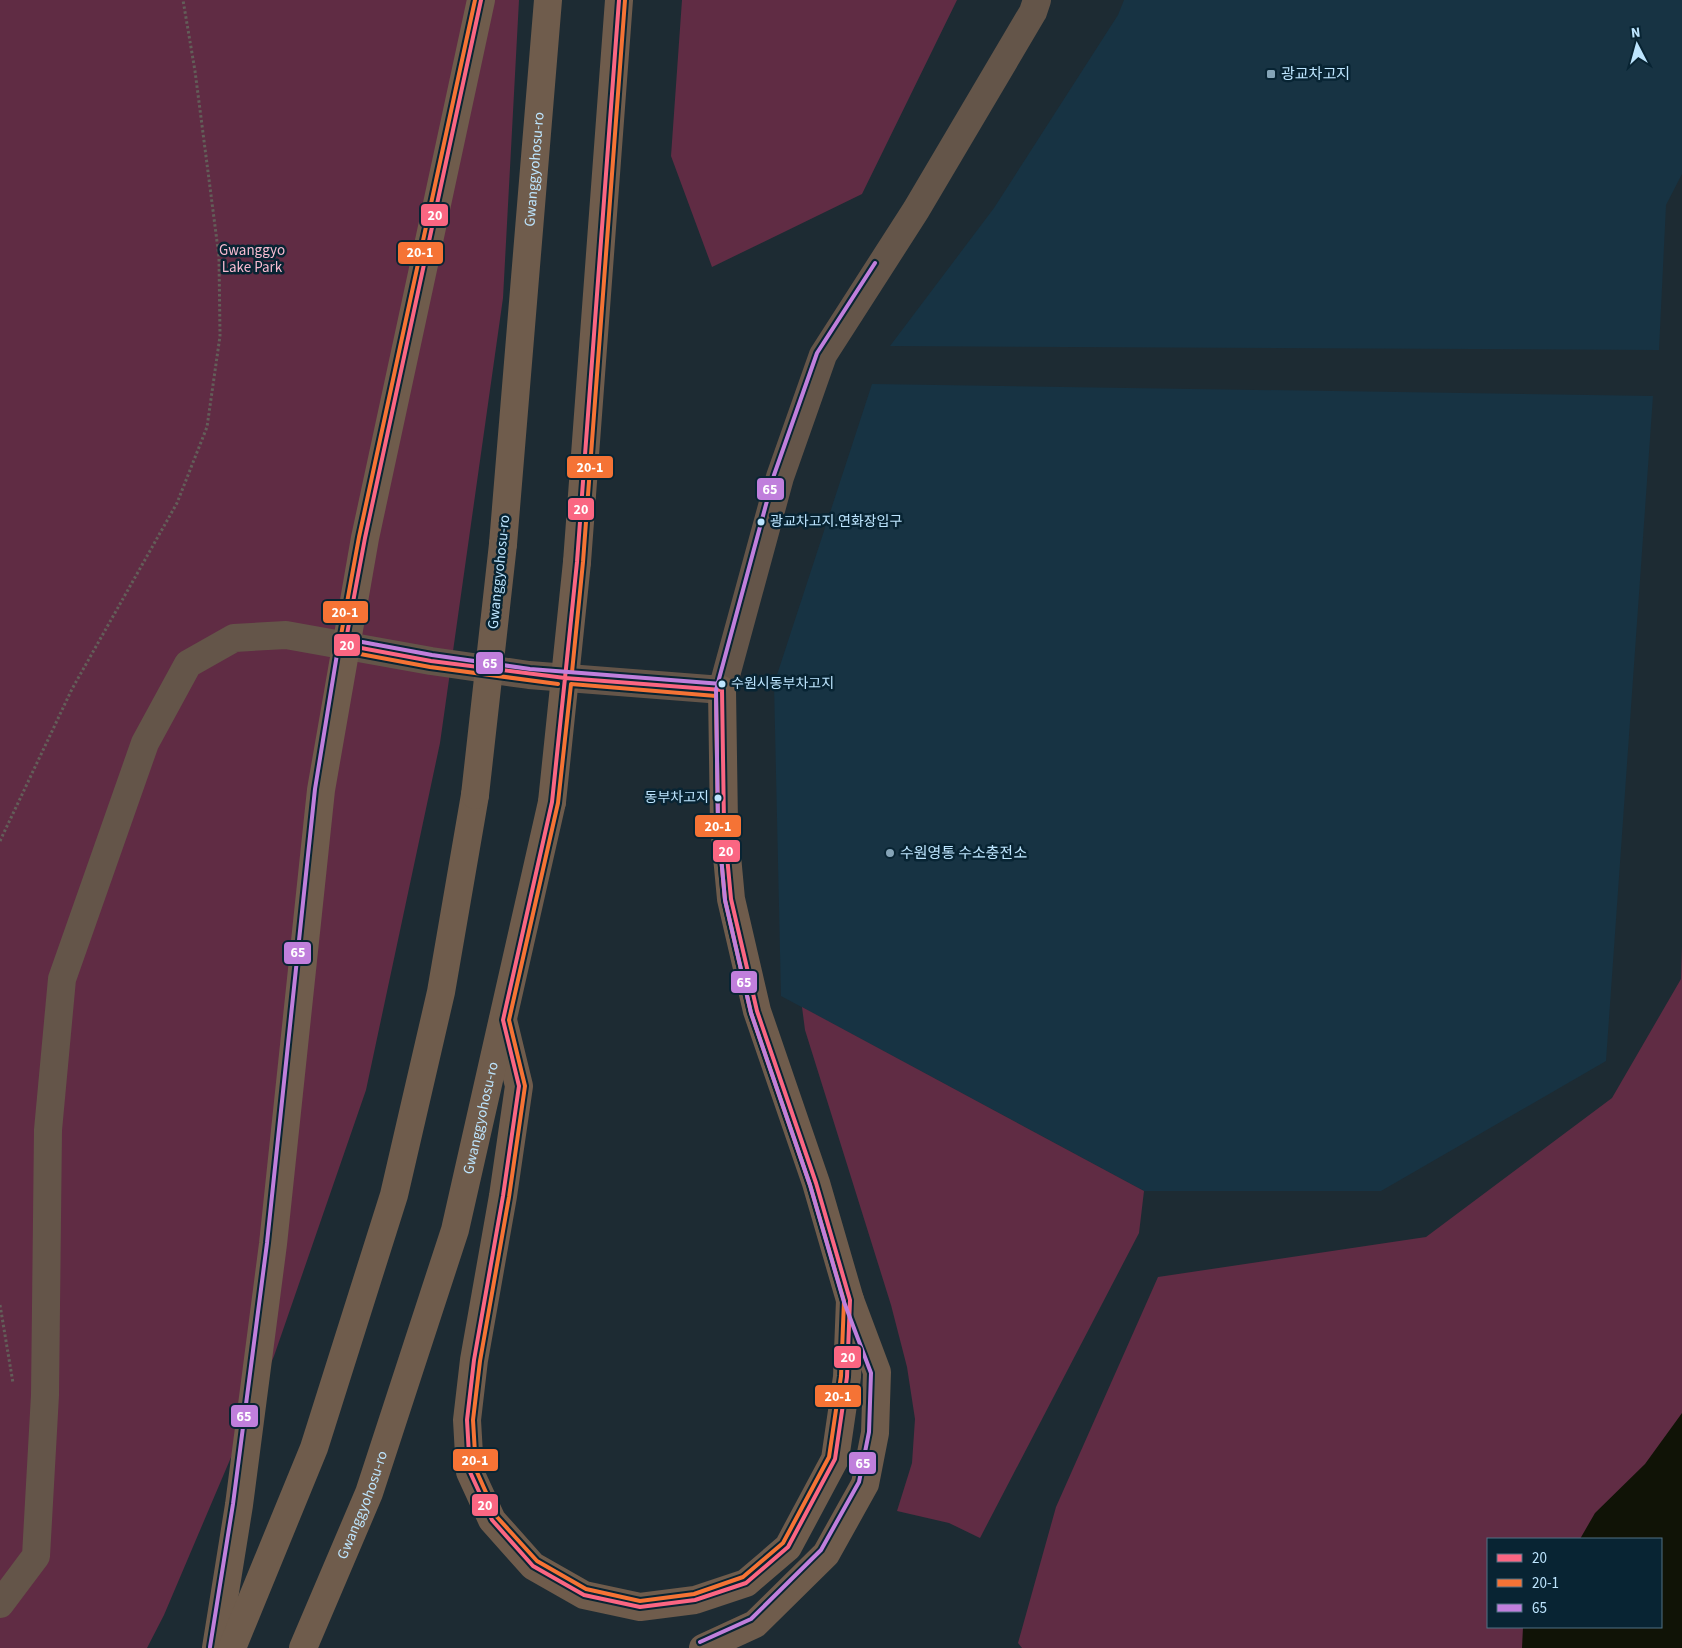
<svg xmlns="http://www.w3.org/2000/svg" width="1682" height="1648" font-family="'Source Sans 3','Noto Sans KR',sans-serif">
<rect width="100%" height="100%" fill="#1d2b33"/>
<!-- built -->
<path fill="#173343" d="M1124,0H1682V174L1666,205L1659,350L890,346L994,208L1118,15Z
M872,384L1653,396L1606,1061L1381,1191H1144L781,996L774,684Z"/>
<!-- green -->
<path fill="#602c44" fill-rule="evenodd" d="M0,0H519L503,298L440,743L366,1090L274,1356L164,1615L147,1648H0Z
M682,0H957L862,194L712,267L671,156Z
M1682,946V1648H1022L1018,1643L1056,1507L1158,1277L1426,1237L1612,1098L1681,979ZM1488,1539H1661V1627H1488Z
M802,1007L1144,1191L1139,1233L980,1538L949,1523L897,1511L912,1463L915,1419L907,1367L891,1305L805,1030Z"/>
<!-- water -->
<path fill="#101306" d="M1682,1413V1648H1522L1523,1627H1661V1539H1580L1595,1513L1645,1464Z"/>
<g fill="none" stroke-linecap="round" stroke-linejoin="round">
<!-- path -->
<path stroke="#635e59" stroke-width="3" stroke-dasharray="2.5 2.5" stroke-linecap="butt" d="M0,841L72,689L177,503L207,427L220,336L219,257L195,71L183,0
M0,1305L13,1383"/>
<!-- street -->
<path stroke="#645549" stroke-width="28" d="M0,1604L36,1556L45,1395L48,1130L62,979L145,743L188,664L234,638L286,635L431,661L529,675L722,690L780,477L823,355L916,210L1033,12L1037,0"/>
<!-- secondary -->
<g stroke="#6f5c4c" stroke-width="28">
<path id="s1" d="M503,544L548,0"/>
<path d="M577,562L619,0"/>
<path d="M503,1020L519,1086L503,1196L474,1360L467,1420L470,1472L492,1520L533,1566L584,1595L640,1607L695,1600L746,1583L788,1547L835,1459L847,1377L850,1300"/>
<path d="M216,1648L239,1505L273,1244L321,790L365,538L481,0"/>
<path d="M232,1648L314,1448L394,1195L441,992L475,795"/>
<path id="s2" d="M303,1648L369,1493L455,1230L552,802"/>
<path d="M703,1648L755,1624L826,1554L865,1484L875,1433L877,1372L850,1300L816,1183L757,1011L731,899L724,824L722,690"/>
</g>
<!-- secondary-bridge -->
<path stroke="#6f5c4c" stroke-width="28" d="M475,795L503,544
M552,802L577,562"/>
<!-- bus-1 casing -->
<g stroke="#082433" stroke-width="8">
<path id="bus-1" d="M481,0L365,538L345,645L431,661L565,678
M565,678L722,690L724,824L731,899L757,1011L816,1183L850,1300L847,1377L835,1459L788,1547L746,1583L695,1600L640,1607L584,1595L533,1566L492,1520L470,1472L467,1420L474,1360L503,1196L519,1086L503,1020L552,802Z
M565,678L577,562L619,0"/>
</g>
<!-- bus-2 casing -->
<g stroke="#082433" stroke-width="8">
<path id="bus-2" d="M475,0L359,537L339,646L344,651L430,667L558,684
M572,672L583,562L625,0
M571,684L716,696L718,824L725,900L751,1013L810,1185L844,1301L841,1376L829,1457L783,1543L743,1577L694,1594L640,1601L586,1589L537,1561L497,1517L476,1470L473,1420L480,1361L509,1197L525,1086L509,1020L558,803Z"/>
</g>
<!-- bus-3 casing -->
<g stroke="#082433" stroke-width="8">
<path id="bus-3" d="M700,1642L751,1619L821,1550L859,1482L869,1432L871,1373L844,1302L810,1185L751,1013L725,900L718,824L716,690L774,475L817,353L875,263
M210,1647L233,1504L267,1243L315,789L339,642L346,639L432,655L530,669L722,684"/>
</g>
<!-- bus-1 -->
<use href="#bus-1" stroke="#fa6682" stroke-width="4"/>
<!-- bus-2 -->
<use href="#bus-2" stroke="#f57335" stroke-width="4"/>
<!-- bus-3 -->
<use href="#bus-3" stroke="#c07fdc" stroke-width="4"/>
</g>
<!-- markers -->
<g fill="#85a4b7" stroke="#082433" stroke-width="2">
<rect x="1266" y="69" width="10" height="10" rx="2.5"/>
<circle cx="890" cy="853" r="5"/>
</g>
<g fill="#bde5fe" stroke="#082433" stroke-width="2">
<circle cx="761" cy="522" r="4.5"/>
<circle cx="722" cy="684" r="4.5"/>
<circle cx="718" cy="798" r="4.5"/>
</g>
<g text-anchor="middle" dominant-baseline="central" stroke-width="5" stroke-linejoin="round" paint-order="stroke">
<!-- bus labels -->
<g font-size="14" fill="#bde5fe" stroke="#082433" text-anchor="start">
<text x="770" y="522">광교차고지.연화장입구</text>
<text x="731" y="684">수원시동부차고지</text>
<text x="709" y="798" text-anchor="end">동부차고지</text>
</g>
<!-- poi labels -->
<g font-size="15" fill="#bde5fe" stroke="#082433" text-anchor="start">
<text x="1281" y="74">광교차고지</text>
<text x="900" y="853">수원영통 수소충전소</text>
</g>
<!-- street labels -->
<g font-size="15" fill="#bde5fe" stroke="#082433">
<text stroke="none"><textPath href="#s1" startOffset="376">Gwanggyohosu-ro</textPath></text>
<text transform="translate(499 572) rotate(-84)">Gwanggyohosu-ro</text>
<text stroke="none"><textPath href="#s2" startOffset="560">Gwanggyohosu-ro</textPath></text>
<text stroke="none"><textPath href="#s2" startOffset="155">Gwanggyohosu-ro</textPath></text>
</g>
<!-- park labels -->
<g font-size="15" fill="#f7bbd0" stroke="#082433">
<text x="252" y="250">Gwanggyo<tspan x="252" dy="17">Lake Park</tspan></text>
</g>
</g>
<g stroke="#082433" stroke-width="2">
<rect x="420" y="203" width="29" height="24" rx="5" fill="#fa6682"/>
<rect x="397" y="241" width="47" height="24" rx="5" fill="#f57335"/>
<rect x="566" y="455" width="48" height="24" rx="5" fill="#f57335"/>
<rect x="756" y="477" width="29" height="24" rx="5" fill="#c07fdc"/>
<rect x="567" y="497" width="28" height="24" rx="5" fill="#fa6682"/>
<rect x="322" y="600" width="47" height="24" rx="5" fill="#f57335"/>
<rect x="333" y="633" width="28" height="24" rx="5" fill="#fa6682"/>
<rect x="475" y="651" width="29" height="24" rx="5" fill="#c07fdc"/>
<rect x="694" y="814" width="48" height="24" rx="5" fill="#f57335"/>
<rect x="712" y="839" width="29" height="24" rx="5" fill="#fa6682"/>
<rect x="283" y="941" width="29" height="24" rx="5" fill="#c07fdc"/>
<rect x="730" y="970" width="28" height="24" rx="5" fill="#c07fdc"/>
<rect x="833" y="1345" width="29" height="24" rx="5" fill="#fa6682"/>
<rect x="814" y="1384" width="48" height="24" rx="5" fill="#f57335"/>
<rect x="230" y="1404" width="29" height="24" rx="5" fill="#c07fdc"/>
<rect x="452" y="1448" width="47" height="24" rx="5" fill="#f57335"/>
<rect x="848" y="1451" width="29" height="24" rx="5" fill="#c07fdc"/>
<rect x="471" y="1493" width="28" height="24" rx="5" fill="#fa6682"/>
</g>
<g font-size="14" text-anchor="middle" font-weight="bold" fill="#fff">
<text x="435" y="220">20</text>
<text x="420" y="257">20-1</text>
<text x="590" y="472">20-1</text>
<text x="770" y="494">65</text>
<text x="581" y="514">20</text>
<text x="345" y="617">20-1</text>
<text x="347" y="650">20</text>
<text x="490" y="668">65</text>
<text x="718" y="831">20-1</text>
<text x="726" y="856">20</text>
<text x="298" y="957">65</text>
<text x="744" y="987">65</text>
<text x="848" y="1362">20</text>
<text x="838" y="1401">20-1</text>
<text x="244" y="1421">65</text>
<text x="475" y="1465">20-1</text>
<text x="863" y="1468">65</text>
<text x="485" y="1510">20</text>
</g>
<!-- legend -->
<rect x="1487" y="1538" width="175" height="90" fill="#082433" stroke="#507184"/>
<rect x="1497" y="1554" width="25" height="8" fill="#fa6682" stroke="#507184"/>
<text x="1532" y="1563" font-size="15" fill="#bde5fe">20</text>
<rect x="1497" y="1579" width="25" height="8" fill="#f57335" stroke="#507184"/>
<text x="1532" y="1588" font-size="15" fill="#bde5fe">20-1</text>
<rect x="1497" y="1604" width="25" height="8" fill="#c07fdc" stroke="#507184"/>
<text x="1532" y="1613" font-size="15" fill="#bde5fe">65</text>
<!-- north arrow -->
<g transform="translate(1637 45) rotate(354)" stroke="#082433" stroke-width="4" paint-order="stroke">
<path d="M0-4L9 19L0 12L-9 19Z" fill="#bde5fe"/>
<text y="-8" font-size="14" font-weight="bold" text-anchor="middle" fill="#bde5fe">N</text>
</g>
</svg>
